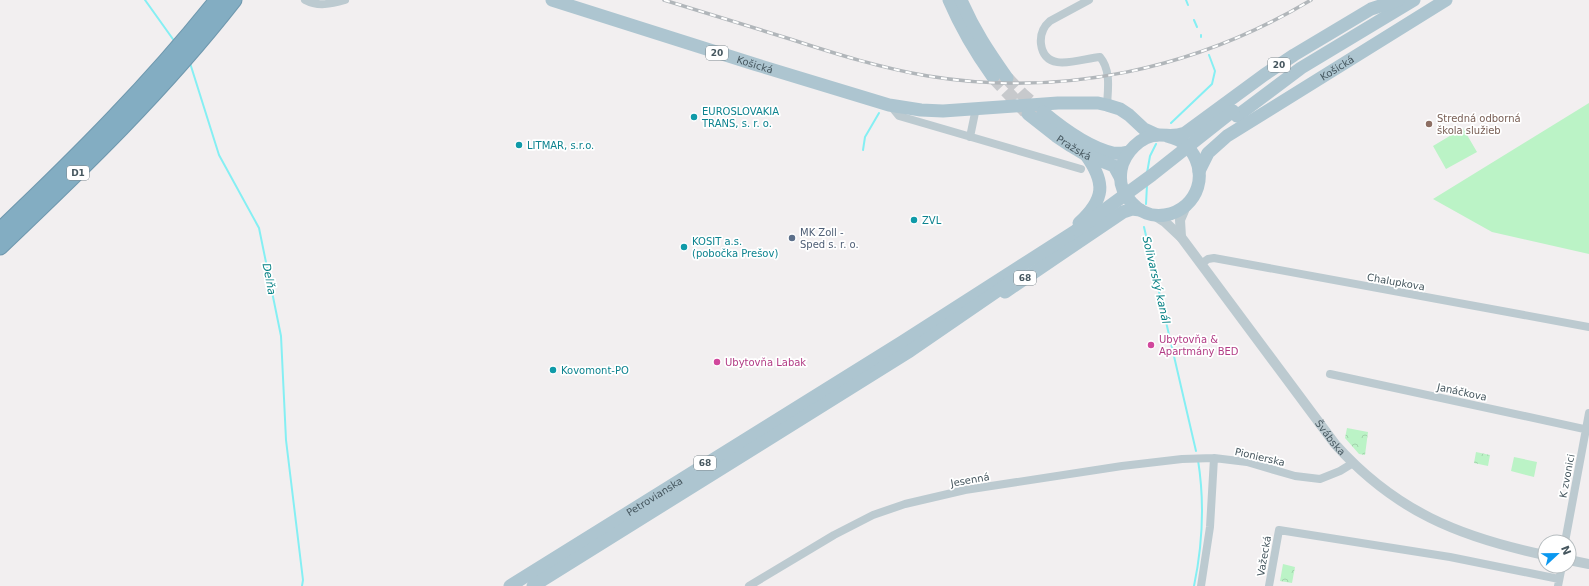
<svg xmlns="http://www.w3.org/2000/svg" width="1589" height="586" font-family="'DejaVu Sans',sans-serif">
<defs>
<pattern id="forest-crowns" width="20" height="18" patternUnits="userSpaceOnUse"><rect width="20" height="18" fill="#bbf3c6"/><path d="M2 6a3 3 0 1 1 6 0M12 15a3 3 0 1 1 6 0" fill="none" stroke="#a2d2ac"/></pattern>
</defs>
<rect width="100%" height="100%" fill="#f2eff0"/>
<!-- grass -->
<path fill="#bbf3c6" d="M1589,103V254L1492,232L1433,199Z
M1463,128L1477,152L1446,169L1433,146Z
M1514,457L1537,462L1534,477L1511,471Z"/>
<!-- forest -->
<path fill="url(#forest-crowns)" d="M1347,428L1368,432L1365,455L1359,454L1345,438Z
M1476,452L1490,455L1488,466L1474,463Z
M1283,564L1295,567L1292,583L1280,581Z"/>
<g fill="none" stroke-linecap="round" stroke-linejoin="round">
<!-- stream -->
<path stroke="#85eff3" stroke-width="2" d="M145,0L175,42
M1186,0L1188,5
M1194,20L1197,27
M1201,35V37
M190,63L219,155L259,228L281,336L286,440L303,580L302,586
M1171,123L1212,84L1215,71L1209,55
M863,150L865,137L879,113
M1147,173L1150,156L1156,144
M1146,204L1147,185
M1144,227L1196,451
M1194,586C1203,543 1205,504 1198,460"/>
<!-- primary-tunnel -->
<path stroke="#c7c9cc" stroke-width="13" stroke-dasharray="13 6" stroke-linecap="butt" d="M993,77L1026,112
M1007,78L1022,94L1040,110"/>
<!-- motorway casing -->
<g stroke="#6f98ae" stroke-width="17">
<path id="motorway" d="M0,230C77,157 151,83 217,0
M0,247C83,168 163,91 234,0"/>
</g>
<!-- minor -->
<path stroke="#bccad0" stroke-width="8" d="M305,0C318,7 331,4 345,0
M1089,0L1050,21C1043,27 1040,35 1041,44C1045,75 1082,58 1100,57C1111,70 1108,89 1107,105
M890,105L899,116L1081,169
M970,137L976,108
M1201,264L1208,259L1214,258L1589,327
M1330,374L1589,430
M1565,542L1589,413
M749,586L834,535L873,515L905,504L965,490L1122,466L1182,459L1214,458L1247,462L1295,476L1320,479L1340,471L1353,463
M1201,586L1210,527L1214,458
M1269,586L1279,530L1450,557L1559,579
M1558,586L1562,566"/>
<!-- tertiary -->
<g stroke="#bccad0" stroke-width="10">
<path id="s1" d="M1154,215L1165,222L1181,237L1335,444C1395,511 1459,537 1545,555"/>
<path d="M1181,237L1180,220L1186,206"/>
<path d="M1569,560L1589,564"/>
</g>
<!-- primary -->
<g stroke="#adc5d0" stroke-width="13">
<path id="s2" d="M552,0L754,64L889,105L921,110L943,111L1058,103H1098L1107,105L1120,109L1129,115L1144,129L1157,135"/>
<path d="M949,0C961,28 975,52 993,77"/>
<path d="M961,0C974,30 988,51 1007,78"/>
<path d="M1043,112C1061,127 1090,148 1113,153C1118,154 1123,153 1128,152"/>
<path id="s3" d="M1028,114L1056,136L1071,146L1086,155L1114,166L1120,177"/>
<path d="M1237,116L1301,68L1414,0"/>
<path d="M1167,136C1174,138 1181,140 1186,145C1211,170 1199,209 1165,215C1152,217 1140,212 1132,203C1122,193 1119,183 1121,170C1124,153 1141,135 1159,135C1170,135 1174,137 1185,133L1264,75L1294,55L1371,9L1398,0"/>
<path id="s4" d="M1199,171L1208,153L1227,136L1446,0"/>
<path d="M1079,223C1105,199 1106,183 1086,155"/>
<path d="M1005,292L1123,212L1132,209L1140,210"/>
<path id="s5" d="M510,586L902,342L1077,230"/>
<path d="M533,586L910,351L1009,283"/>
</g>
<!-- motorway -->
<use href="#motorway" stroke="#83adc2" stroke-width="15"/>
<!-- rail casing -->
<g stroke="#b1b6ba" stroke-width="3.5">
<path id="rail" d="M664,0C706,13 748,26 790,39C836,54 881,68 928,76C1061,98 1196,69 1311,0"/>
</g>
<!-- rail -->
<use href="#rail" stroke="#fff" stroke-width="2" stroke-dasharray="6" stroke-linecap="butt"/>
<!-- primary-bridge -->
<path stroke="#adc5d0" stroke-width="13" d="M1077,230L1152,175L1233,111"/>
</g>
<!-- markers -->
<g fill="#0f9aa8" stroke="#fff" stroke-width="1.5">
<circle cx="694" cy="117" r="4"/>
<circle cx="519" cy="145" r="4"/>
<circle cx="914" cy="220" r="4"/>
<circle cx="684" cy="247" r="4"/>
<circle cx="553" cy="370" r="4"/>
</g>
<circle fill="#8d6e63" stroke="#fff" stroke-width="1.5" cx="1429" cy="124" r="4"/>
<circle fill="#5c6f8a" stroke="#fff" stroke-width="1.5" cx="792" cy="238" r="4"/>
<g fill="#d1479c" stroke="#fff" stroke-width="1.5">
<circle cx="1151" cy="345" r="4"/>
<circle cx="717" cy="362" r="4"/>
</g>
<g text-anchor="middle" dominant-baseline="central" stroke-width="3.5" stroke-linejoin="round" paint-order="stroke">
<!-- shield labels -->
<g fill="#fff" stroke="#7e898f" stroke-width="1">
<rect x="706" y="46" width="22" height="14" rx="3"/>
<rect x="1268" y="58" width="22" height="14" rx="3"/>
<rect x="67" y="166" width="22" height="14" rx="3"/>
<rect x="1014" y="271" width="22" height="14" rx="3"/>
<rect x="694" y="456" width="22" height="14" rx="3"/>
</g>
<g font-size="9" font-weight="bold" fill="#46575f">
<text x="717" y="53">20</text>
<text x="1279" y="65">20</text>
<text x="78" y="173">D1</text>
<text x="1025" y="278">68</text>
<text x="705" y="463">68</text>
</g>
<!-- street labels -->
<g font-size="10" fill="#46575f" stroke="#fff">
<text stroke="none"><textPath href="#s2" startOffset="213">Košická</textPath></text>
<text stroke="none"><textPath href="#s4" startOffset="175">Košická</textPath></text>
<text stroke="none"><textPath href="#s3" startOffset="57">Pražská</textPath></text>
<text transform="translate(1396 282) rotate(10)">Chalupkova</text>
<text transform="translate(1462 392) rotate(12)">Janáčkova</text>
<text stroke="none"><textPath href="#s1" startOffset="285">Švábska</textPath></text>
<text transform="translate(1260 457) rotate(13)">Pionierska</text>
<text transform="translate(1567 476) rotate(-79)">K zvonici</text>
<text transform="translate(970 480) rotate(-10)">Jesenná</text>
<text stroke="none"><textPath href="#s5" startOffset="170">Petrovianska</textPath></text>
<text transform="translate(1264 556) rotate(-80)">Važecká</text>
</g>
<!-- culture labels -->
<g font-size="10" fill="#0d838f" stroke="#fff" text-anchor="start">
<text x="702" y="111">EUROSLOVAKIA<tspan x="702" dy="12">TRANS, s. r. o.</tspan></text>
<text x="527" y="145">LITMAR, s.r.o.</text>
<text x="922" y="220">ZVL</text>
<text x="692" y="241">KOSIT a.s.<tspan x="692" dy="12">(pobočka Prešov)</tspan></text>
<text x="561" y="370">Kovomont-PO</text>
</g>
<!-- education labels -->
<g font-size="10" fill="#785e54" stroke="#fff" text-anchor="start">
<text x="1437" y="118">Stredná odborná<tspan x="1437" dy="12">škola služieb</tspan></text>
</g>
<!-- service labels -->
<g font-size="10" fill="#4e5e75" stroke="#fff" text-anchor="start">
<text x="800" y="232">MK Zoll -<tspan x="800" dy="12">Sped s. r. o.</tspan></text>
</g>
<!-- hotel labels -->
<g font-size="10" fill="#b23c85" stroke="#fff" text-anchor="start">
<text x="1159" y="339">Ubytovňa &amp;<tspan x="1159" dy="12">Apartmány BED</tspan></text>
<text x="725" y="362">Ubytovňa Labak</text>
</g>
<!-- water labels -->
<g font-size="11" font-style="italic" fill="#068084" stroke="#fff">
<text transform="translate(269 279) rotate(79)">Delňa</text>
<text transform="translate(1156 280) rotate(77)">Solivarský kanál</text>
</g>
</g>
<!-- north arrow -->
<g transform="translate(1557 554) rotate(68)"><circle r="19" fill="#ffffff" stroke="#b5bcbf"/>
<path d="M0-3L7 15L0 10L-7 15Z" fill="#0b98f0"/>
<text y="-6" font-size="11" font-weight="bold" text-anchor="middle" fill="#46575f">N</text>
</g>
</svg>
